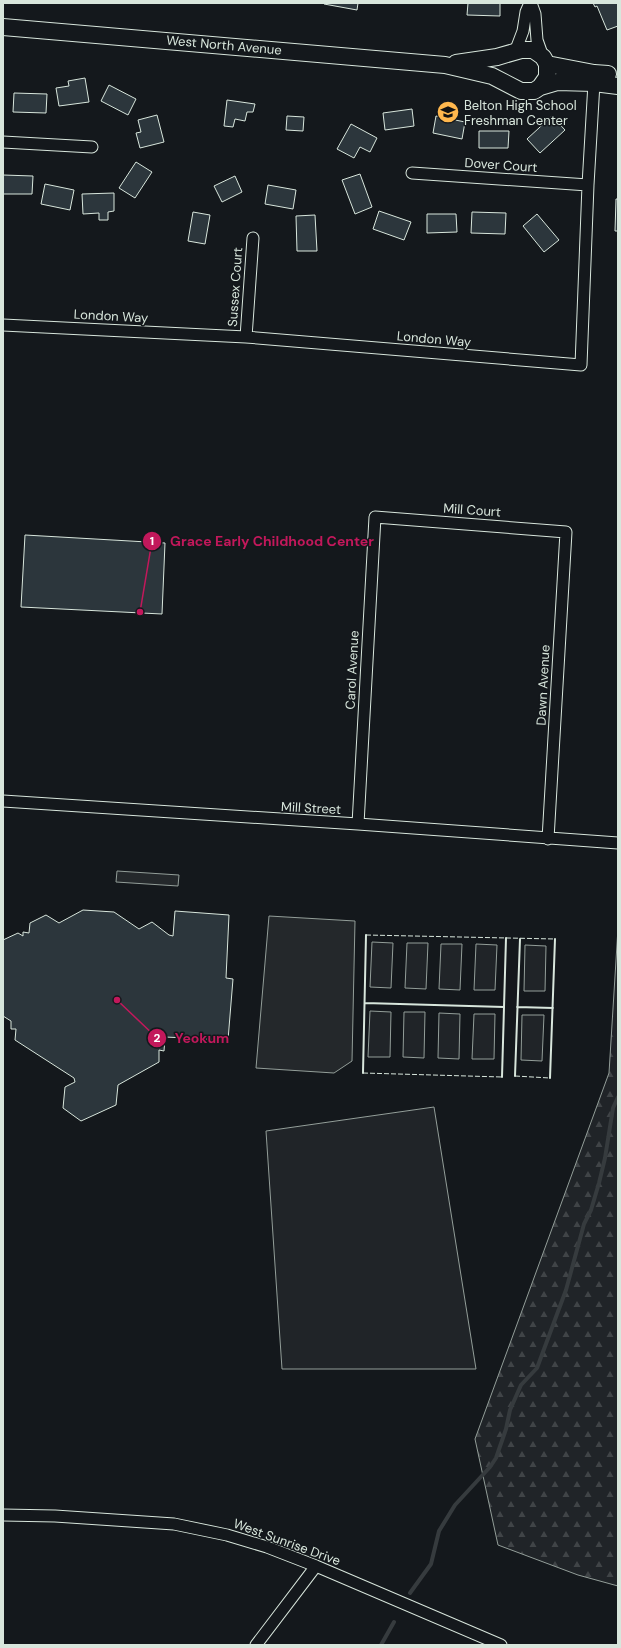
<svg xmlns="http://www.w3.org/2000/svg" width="621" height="1648" font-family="'DM Sans',sans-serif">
<defs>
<pattern id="forest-firs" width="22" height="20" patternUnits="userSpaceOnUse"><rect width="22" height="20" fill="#202428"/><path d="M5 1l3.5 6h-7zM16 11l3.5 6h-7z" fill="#404447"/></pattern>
</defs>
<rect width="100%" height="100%" fill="#14181c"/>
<!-- grass -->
<path fill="#202428" stroke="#939e99" d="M372,942L393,943L391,988L370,987Z
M407,943H428L426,989L405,988Z
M441,944H462L460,990L439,989Z
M476,944L497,945L495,990H474Z
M525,945L546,946L545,991H524Z
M370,1011L391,1012L390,1057H368Z
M404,1012H425L424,1058L403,1057Z
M439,1013L460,1014L459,1059L438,1058Z
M474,1014H495L494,1059H472Z
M522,1015H544L542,1061L521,1060Z
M434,1107L476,1369H282L266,1131Z"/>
<!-- forest -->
<path fill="url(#forest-firs)" stroke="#939e99" d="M618,928V1586L578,1575L498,1545L475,1439L609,1073Z"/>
<!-- parking -->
<path fill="#24282b" stroke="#939e99" d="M117,871L179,875L178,886L116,882Z
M269,916L355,921L352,1061L334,1073L256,1068Z"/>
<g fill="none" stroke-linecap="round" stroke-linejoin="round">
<!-- stream -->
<path stroke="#363b3e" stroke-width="4" d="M410,1593L431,1564L439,1531L455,1505L490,1467L496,1458L506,1429L510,1410L521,1385L537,1368L566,1290L584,1224L591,1210L599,1183L605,1158L613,1108L618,1097
M381,1645L394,1622"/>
</g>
<!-- building -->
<path fill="#2c363c" stroke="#d8e6dc" d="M325,3H358L357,10L324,4Z
M468,3H500V16L467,15Z
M593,3H618V26L607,30L597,6L595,7Z
M85,78L89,102L59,106L56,88L69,86L68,81Z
M109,85L136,99L128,115L101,101Z
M14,93L47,94L46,113L13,112Z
M227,100L255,104L253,112H247L245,121L235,119L233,127L224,126Z
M412,109L414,126L385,130L383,113Z
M157,115L164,142L140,148L136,133L141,132L138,120Z
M287,116L304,117L303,131L286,130Z
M436,116L465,122L462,139L433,133Z
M552,116L565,130L540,153L527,139Z
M351,124L377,138L370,152L360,147L354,158L337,149Z
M479,131H509L508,148H479Z
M136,162L152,172L135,198L119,188Z
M360,174L372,207L355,214L342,180Z
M3,175L33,176L32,194H3Z
M235,176L242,192L222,202L214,186Z
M45,184L74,190L70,210L41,204Z
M268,185L296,190L293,209L265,204Z
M114,193V211L108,212V220H99V213L83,214L82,194Z
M616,199H618V231H615Z
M379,211L411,222L404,240L373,229Z
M193,212L210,215L205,244L188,241Z
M472,212L506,213L505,234L471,233Z
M427,214H456L457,232L427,233Z
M537,214L559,240L544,252L523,226Z
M315,215L317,251H297L296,216Z
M25,535L165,543L162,614L21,607Z
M83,910L114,912L139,929L152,922L169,935L173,936L175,911L229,915L226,978L233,979L228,1040L165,1037L164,1051L159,1050V1062L118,1085L116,1105L81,1121L63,1108L65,1087L75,1082L74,1078L15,1040L16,1029H11V1021L3,1016V940L18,933L23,936V932L29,933L30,923L46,915L59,923Z"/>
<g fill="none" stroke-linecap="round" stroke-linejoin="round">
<!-- minor casing -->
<g stroke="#d8e6dc" stroke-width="13">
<path id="minor" d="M531,3L535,14L537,40L543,57
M515,52L523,31L526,12L530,3
M3,142L92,147
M412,173L588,185
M3,325L246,337L581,365L588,185L594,83
M246,337L253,238
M3,801L358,824L618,843
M358,824L375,517L566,532L548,839
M3,1515L55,1516L174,1524L227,1535L267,1547L316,1566L501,1645
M256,1645L316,1566"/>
</g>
<!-- secondary casing -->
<g stroke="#d8e6dc" stroke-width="18">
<path id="secondary" d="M3,27L445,65L492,76L521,91H534L540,87L557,82L594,83L618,86
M456,63L497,57L521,50H533L543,57L547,64V77L540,87
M547,64L594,73L608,74"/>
</g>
<!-- minor -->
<use href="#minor" stroke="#14181c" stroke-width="11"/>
<!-- secondary -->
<use href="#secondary" stroke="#14181c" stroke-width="16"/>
<!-- fence -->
<path stroke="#d8e6dc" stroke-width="1" stroke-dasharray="5 2" stroke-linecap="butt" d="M366,935L555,939
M363,1073L502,1077
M515,1076L550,1078"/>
<!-- wall -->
<path stroke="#d8e6dc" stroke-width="2" d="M365,1003L504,1007
M517,1007L553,1008
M363,1073L366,935
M515,1076L520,939
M502,1077L506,938
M550,1078L555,939"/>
</g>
<!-- icons -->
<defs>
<g id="school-disc" transform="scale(1.15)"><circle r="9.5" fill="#ffb74d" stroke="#14181c"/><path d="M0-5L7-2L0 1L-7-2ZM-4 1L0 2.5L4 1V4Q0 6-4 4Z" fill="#111"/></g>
</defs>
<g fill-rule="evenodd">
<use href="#school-disc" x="448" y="112"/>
</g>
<g text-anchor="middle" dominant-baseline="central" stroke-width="3" stroke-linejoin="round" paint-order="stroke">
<!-- street labels -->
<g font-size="13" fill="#d8e6dc" stroke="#14181c">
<text transform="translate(224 45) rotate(5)">West North Avenue</text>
<text transform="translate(501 165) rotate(4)">Dover Court</text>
<text transform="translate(235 287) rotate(-86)">Sussex Court</text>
<text transform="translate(111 316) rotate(3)">London Way</text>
<text transform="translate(434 339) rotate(5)">London Way</text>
<text transform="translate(472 510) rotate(4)">Mill Court</text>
<text transform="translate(352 670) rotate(-87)">Carol Avenue</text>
<text transform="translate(543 685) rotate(-87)">Dawn Avenue</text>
<text transform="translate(311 808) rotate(3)">Mill Street</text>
<text transform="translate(287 1542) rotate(20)">West Sunrise Drive</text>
</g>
<!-- poi labels -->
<g font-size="13" fill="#d8e6dc" stroke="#14181c" text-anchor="start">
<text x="464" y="105">Belton High School<tspan x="464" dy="15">Freshman Center</tspan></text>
</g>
</g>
<!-- callouts -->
<path fill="none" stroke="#c2185b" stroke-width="1.5" d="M140 612L152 541M117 1000L157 1038"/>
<g fill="#c2185b" stroke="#14181c" stroke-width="1.5">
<circle cx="140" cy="612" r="4"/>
<circle cx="117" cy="1000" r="4"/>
<circle cx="152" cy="541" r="10"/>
<circle cx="157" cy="1038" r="10"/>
</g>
<g font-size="12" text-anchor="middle" font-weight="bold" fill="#fff">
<text x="152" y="545">1</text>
<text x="157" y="1042">2</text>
</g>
<g font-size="14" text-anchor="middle" font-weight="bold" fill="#c2185b" stroke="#14181c" stroke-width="3" stroke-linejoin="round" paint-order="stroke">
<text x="272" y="546">Grace Early Childhood Center</text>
<text x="202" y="1043">Yeokum</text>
</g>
<!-- border -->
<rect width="621" height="1648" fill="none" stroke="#d8e6dc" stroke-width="8"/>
</svg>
